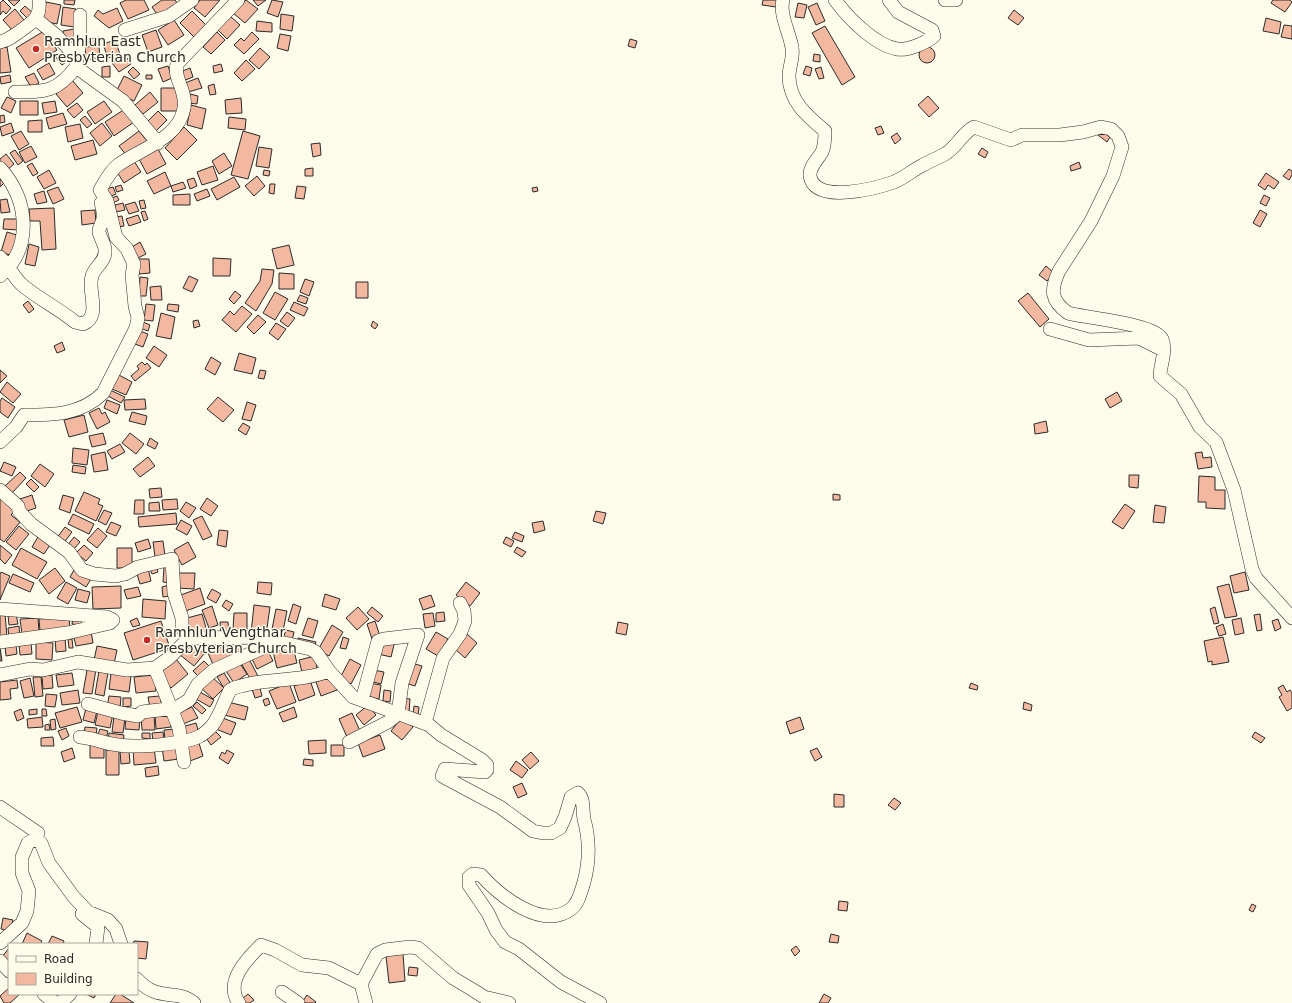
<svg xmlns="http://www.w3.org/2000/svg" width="1292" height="1003" font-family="'DejaVu Sans',sans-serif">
<rect width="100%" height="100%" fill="#fdfbea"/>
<!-- building -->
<path fill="#f2b8a0" stroke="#2b2b2b" d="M3,0L11,8L6,14L3,11L0,15V3Z
M8,0H20L14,6Z
M64,0H75L74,5L64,4Z
M126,0H144L149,10L128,19L120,3Z
M162,0H175L177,3L158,16L152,7Z
M200,0H220L205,17L194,8Z
M246,0L258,9L245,23L233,13Z
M253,0H266L258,6Z
M272,0L283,2L278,17L267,13Z
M763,0H777L776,7L762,5Z
M1273,0H1290L1292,2L1285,12L1271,3Z
M46,2L61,5L57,24L43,21Z
M798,3L807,5L804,18L795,17Z
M817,3L825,21L816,25L808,7Z
M25,6L34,14L29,20L20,11Z
M63,7L76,9L74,27L61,25Z
M117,8L123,21L109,28L94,16L98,10L103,14Z
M15,9L24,20L13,31L3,20Z
M1014,10L1024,18L1018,25L1008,18Z
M192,11L206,25L194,37L180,23Z
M281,14L294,16L292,31L280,29Z
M230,16L240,25L227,39L217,29Z
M1266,18L1281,22L1279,34L1263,31Z
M174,20L184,35L168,45L158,30Z
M257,21L272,23V32L256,31Z
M1284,25L1292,26V39L1281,37Z
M825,26L855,77L842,85L812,33Z
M74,29L75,37L64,39L63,31Z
M156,30L162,47L148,52L142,35Z
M44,31L57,50L29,68L16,48Z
M217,32L225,40L211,54L203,47Z
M252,32L259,39L244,54L234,45L241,38L244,41Z
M280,34L291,36L288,51L277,48Z
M99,37L100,43L91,45L90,39Z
M630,39L637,41L635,48L628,46Z
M115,40L120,54L108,58L103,44Z
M99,46L100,58L86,60L85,47Z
M919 55a8 8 0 1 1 16 0a8 8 0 1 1-16 0Z
M7,47L11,72L0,73V48Z
M260,48L270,57L259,69L249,60Z
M64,51L70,59L62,65L56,58Z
M814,54L820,55V62L813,61Z
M125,55L131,64L119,72L112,63Z
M246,60L255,69L242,81L234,73Z
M49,63L55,74L43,80L37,70Z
M221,64L223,71L214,73L213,66Z
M110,66V77H102V67Z
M168,66L172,78L163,82L158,69Z
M806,66L812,68L810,76L803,74Z
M133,67L140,74L134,79L128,72Z
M821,67L824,78L819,79L815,69Z
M190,68L193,77L183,81L180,72Z
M34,73L39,83L31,87L25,77Z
M10,75L11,82L1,84L0,77Z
M146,75H152V79H146Z
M124,76L142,85L134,101L116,92Z
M198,78L202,88L188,92L185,83Z
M72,80L83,93L67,107L56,94Z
M214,84L216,94L210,95L208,86Z
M161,88H178L179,111H161Z
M150,92L158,102L143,114L135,105Z
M190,94L198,96L197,104L189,103Z
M928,96L939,108L929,117L918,105Z
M7,97L16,101L11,113L1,108Z
M241,98L242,113L226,114L225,100Z
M20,101H38V115H20Z
M55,101L57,112L44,114L42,103Z
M104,101L112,112L95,124L87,112Z
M77,103L83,110L74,118L67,110Z
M191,105L206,109L202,129L187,125Z
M125,109L134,122L114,136L105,122Z
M158,111L167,120L155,132L146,123Z
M63,113L67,124L49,129L46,118Z
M4,115L5,122L0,123V116Z
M85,116L92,124L87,128L80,120Z
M229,117L246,119L245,130L228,128Z
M42,120V132H28V121Z
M11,123L14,132L2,136L0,127Z
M102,123L112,136L100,146L90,133Z
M80,124L83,138L68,142L65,127Z
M881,126L884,133L878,135L875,128Z
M184,127L197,140L177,160L165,148Z
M21,131L29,144L19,150L11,136Z
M139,131L147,141L127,156L119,146Z
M243,131L260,136L248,179L231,175Z
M1101,131L1110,137L1107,142L1098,135Z
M897,133L901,139L895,144L891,137Z
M93,140L97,154L75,160L71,146Z
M320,143L321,155L313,157L311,144Z
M31,146L37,157L25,163L19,152Z
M259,147L272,149L269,168L256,166Z
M982,148L988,152L985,158L978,154Z
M158,149L166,164L147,174L139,159Z
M15,150L23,161L18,165L10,153Z
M224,153L232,166L219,174L212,161Z
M6,154L14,164L6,171L0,162V159Z
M134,161L141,172L124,183L117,172Z
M1079,162L1081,168L1071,171L1070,166Z
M32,163L38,173L33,176L27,166Z
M213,166L218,180L202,185L197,172Z
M313,168V176H305V169Z
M1289,169L1292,171V175L1289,180L1283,176Z
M49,170L56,183L44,189L37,177Z
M264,170L270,171L269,176L263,175Z
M165,172L171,186L154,194L147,181Z
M1266,173L1279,182L1274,189L1268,185L1265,190L1258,185Z
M257,176L265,186L254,196L245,186Z
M234,177L240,187L217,200L211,189Z
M194,178L197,186L190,189L187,180Z
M0,179L4,183L0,187Z
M183,182L186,188L173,192L171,186Z
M270,184H275L274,194L269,193Z
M121,185L123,190L117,192L115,187Z
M297,186L306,187L304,199L295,198Z
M58,187L64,199L53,204L47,191Z
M113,187L116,194L109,197L106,189Z
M537,187L538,191L533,192L532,188Z
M207,189L210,196L197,201L194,194Z
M44,191L47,202L37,204L34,194Z
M190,194V205H173V195Z
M1264,195L1270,198L1266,206L1260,203Z
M117,196L119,200L111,204L109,199Z
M7,199L10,212L1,213L0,200Z
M144,200L146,208L141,209L139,201Z
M135,202L139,211L129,214L125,205Z
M123,203L125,210L116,212L115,205Z
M54,208L56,249L42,250L40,221H30L29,209Z
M95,210L96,223L82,225L81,211Z
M1260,210L1267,214L1260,227L1253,223Z
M145,211L148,219L144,221L141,212Z
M138,215L141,222L129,226L126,219Z
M122,216L124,226L118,227L115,217Z
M4,219H20L19,230L3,229Z
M7,232L20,236L13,256L1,252Z
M140,242L146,254L138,258L132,247Z
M29,244L39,247L35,266L25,264Z
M289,245L294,265L277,269L272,249Z
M213,258L231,259L230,276H213Z
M138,259H149L150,273L139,274Z
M1046,266L1054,273L1047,281L1039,275Z
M262,269L274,270L272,284L256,311L245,303L260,281Z
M279,273L294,274V289H279Z
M189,276L198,280L192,292L183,288Z
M140,277L148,278L146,296H139Z
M305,279L314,282L309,296L300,292Z
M356,282H368V298H356Z
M161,286L162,300H151L150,287Z
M235,291L241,296L234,304L229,299Z
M275,292L288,299L275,320L263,313Z
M1028,293L1049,319L1040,327L1018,301Z
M300,295L308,298L306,304L297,301Z
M28,301L34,309L29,313L23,305Z
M294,302L308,308L304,316L290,310Z
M146,304L155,305L153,321L144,320Z
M168,304L179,305L178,312L167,310Z
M242,306L252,314L236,332L222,320L230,311L234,315Z
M287,312L295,318L288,327L280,321Z
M161,313L175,317L171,339L156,336Z
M258,315L266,322L254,334L247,327Z
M198,320L200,326L194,328L193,321Z
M373,321L378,325L375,329L371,326Z
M143,322L150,325L148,331L140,328Z
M276,323L286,329L278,340L269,333Z
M140,331L148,334L143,347L135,344Z
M62,342L65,350L57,353L54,346Z
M154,346L167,355L159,367L146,358Z
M239,353L256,358L252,374L234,370Z
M211,357L221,363L215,375L205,369Z
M142,362L145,365L147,363L151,368L135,381L131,376L139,369L137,366Z
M0,370L7,376L0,383Z
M260,370L266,371L264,379L258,378Z
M119,375L132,382L126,395L112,389Z
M7,382L21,394L13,403L0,392Z
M110,390L125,397L121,403L108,396Z
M1117,392L1122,401L1110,408L1105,399Z
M218,397L234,410L223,422L207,409Z
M2,398L15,407L8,418L0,412V401Z
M145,399L146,409L125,410L124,400Z
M107,400L120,405L117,414L104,408Z
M247,402L256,405L251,421L242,419Z
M99,408L102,414L105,412L110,422L97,429L89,413Z
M132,412L147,416L145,425L129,421Z
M84,415L88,432L69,437L64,420Z
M1046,421L1048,432L1035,434L1034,424Z
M243,423L250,427L246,435L238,430Z
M103,433L106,444L92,447L89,436Z
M130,433L144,444L136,454L122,443Z
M150,438L158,443L155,449L147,445Z
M120,444L125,452L112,459L107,451Z
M73,448L89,450L87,465L72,463Z
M105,452L108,470L94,472L91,455Z
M1202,452L1203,458L1211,457L1212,467L1198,469L1195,453Z
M148,457L155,466L140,477L133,469Z
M4,462L16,467L12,476L0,471Z
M40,464L54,474L45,487L31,476Z
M73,465L86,467L85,474L72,472Z
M20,472L26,478L12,493L5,486Z
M1129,475H1139L1138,488L1129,487Z
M1199,476L1215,477V490H1225V509L1206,508V502H1198Z
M31,479L39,487L34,492L26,484Z
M161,488L162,497L150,498L149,489Z
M84,492L100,499L98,504L103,506L96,521L75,511Z
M833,494L840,495V500H833Z
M32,495L36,508L24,512L20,499Z
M63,495L74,498L70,513L59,509Z
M0,496L16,509L11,515L20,522L4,542L0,539Z
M207,498L218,506L211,516L200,509Z
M177,499L178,509L163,510L162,500Z
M135,500H144V514H134Z
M159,502L160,511H149V503Z
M186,502L196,508L189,518L180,511Z
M1125,504L1135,511L1123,529L1112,522Z
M1155,505L1166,507L1164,523L1153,522Z
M104,510L112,513L106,525L98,521Z
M596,511L606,513L603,524L593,521Z
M176,513L177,524L139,527L138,517Z
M73,514L94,524L89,534L68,524Z
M202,516L212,536L203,540L193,520Z
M181,520L192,526L187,535L176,529Z
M543,521L545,530L534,533L532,523Z
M111,522L121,526L116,536L106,532Z
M19,526L29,534L16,550L6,542Z
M65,527L72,532L63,544L56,539Z
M98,528L107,536L97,548L87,540Z
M219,530L228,531L226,547L217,545Z
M515,532L524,536L522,542L512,538Z
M39,535L52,542L44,554L32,547Z
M74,537L80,542L73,550L67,546Z
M506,537L514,541L511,547L503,543Z
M148,539L151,548L138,552L135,543Z
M163,541L165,556L155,557L153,542Z
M188,542L196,557L182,565L174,550Z
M0,545L12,555L5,564L0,559Z
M84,545L93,553L86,561L76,553Z
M517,547L526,552L522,557L514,552Z
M21,548L47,562L37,579L12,565Z
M117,548H132V568H117Z
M156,565L158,572L152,574L149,567Z
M164,567L171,568L170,583L163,582Z
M55,568L65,581L49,594L39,580Z
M148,568L151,581L140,584L136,571Z
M74,570L91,579L86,587L70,577Z
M1,572L10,576L0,600V574Z
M1245,572L1249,590L1234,593L1230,576Z
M178,573H195L194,589L177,588Z
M13,574L34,583L30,592L9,583Z
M66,582L77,588L68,604L57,598Z
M258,582L272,583L271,595L257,593Z
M466,582L480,593L470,606L456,595Z
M1229,584L1237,616L1225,618L1217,587Z
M169,585L171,596L163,597L162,587Z
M121,586V608L93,609L92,587Z
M138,587L141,596L127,599L124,590Z
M200,588L205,604L183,612L178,596Z
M78,589L90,592L87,603L75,600Z
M212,589L221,594L216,603L207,598Z
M325,594L340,599L336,610L322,606Z
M431,595L435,606L423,610L419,599Z
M143,599L166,601L165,619L142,617Z
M226,600L233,604L229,611L222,606Z
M293,604L301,607L296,624L288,621Z
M254,605L270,607L266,635L251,633Z
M212,606L218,625L209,628L202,610Z
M358,607L369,619L357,630L346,618Z
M372,607L383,616L378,622L367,613Z
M1215,607L1219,623L1214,624L1210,609Z
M276,609L287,611L283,631L272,629Z
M444,612L445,621L436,622V613Z
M0,613H5L7,638L0,639Z
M234,613H247V630L233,629Z
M433,613L435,626L425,628L423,614Z
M16,614L18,624L9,625L8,615Z
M202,614L207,631L192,635L187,618Z
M1260,614L1262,630L1257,631L1254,615Z
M69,617L70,629L40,631L39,619Z
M38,618L39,632L22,634L20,619Z
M73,618L82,619L81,625L72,624Z
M137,618L140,625L133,627L130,621Z
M308,618L318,621L313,638L302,635Z
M1241,618L1244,633L1235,635L1232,620Z
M1278,619L1281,628L1275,631L1272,621Z
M161,621L170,648L133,660L124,633Z
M375,621L380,636L372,639L367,624Z
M220,622H228L229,633L221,634Z
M618,622L628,624L626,635L616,633Z
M1223,624L1226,634L1219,636L1216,627Z
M332,625L343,632L329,656L318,650Z
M19,626L20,636L9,638L8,628Z
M286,630L294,632L292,641L283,639Z
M91,631L93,643L76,646L73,634Z
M436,632L448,639L438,656L426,649Z
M467,634L477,643L465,658L454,648Z
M343,637L349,639L346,649L340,648Z
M1223,637L1229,662L1212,665V661L1208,662L1204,641Z
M55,638H65L66,651L56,652Z
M298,638L316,642L314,648L297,643Z
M68,639H72L73,648H69Z
M238,640L244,654L214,667L208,653Z
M382,641L394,645L391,657L378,654Z
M36,642L53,643L52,660L36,659Z
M191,642L204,654L194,666L180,655Z
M31,643L32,654L20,655L19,645Z
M16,645L17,654L6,656L5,646Z
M97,646L117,650L114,664L94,660Z
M0,647L2,661H0Z
M293,647L297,663L277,668L273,652Z
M267,649L273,661L257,669L251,657Z
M315,656L317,669L302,672L299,660Z
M176,659L188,674L171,688L159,674Z
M249,659L259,678L252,682L241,663Z
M350,659L361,665L351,684L340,678Z
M204,661L211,668L200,678L193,671Z
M239,662L247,674L234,683L226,671Z
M412,663L422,666L415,686L405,683Z
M90,668L96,669L92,694L83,693L87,670L90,671Z
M373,670L384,672L381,684L370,681Z
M99,671L108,673L104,696L95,694Z
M72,673L74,685L58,687L56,675Z
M111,673L131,676L129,692L109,689Z
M224,673L231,684L224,688L217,677Z
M52,675L53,688L43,689L42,676Z
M154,675L156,691L136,693L134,677Z
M211,676L224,688L213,699L200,687Z
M331,676L337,690L321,696L316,682Z
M33,677H41L43,696L35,697Z
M30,678L34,696L24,698L20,681Z
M17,680L18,688L10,689L11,699L0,700V682Z
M310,680L315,695L299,701L294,686Z
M289,683L296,702L277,709L269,691Z
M369,683L381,685L379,699L368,697Z
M971,683L978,686L977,690L969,688Z
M1283,685L1287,692L1290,690L1292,693V708L1287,711L1279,697L1282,695L1278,688Z
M260,688L262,696L255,698L252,689Z
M78,690L80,703L62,705L60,693Z
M384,690L391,691L390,702L383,701Z
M200,692L214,700L210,707L196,699Z
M46,694L57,695L55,707L45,706Z
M109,696L121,697L120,708L107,707Z
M160,696L162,707L150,708L148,697Z
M123,698H131V706L123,707Z
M268,698L270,704L265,706L263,700Z
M403,698L410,699L409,713L401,712Z
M197,702L206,710L202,714L193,706Z
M228,702L248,707L245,720L224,715Z
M1024,702L1032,705L1031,711L1023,709Z
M368,705L376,715L364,725L356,715Z
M414,706L419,707L418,716L413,715Z
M77,707L82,722L60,728L55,713Z
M192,707L198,718L183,724L178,713Z
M294,707L297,717L283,722L279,713Z
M86,708L97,711L94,723L83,720Z
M21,709L24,718L17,721L14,712Z
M37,709V714L29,715V710Z
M42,709H46L47,716H42Z
M98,711L113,714L110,728L95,725Z
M352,713L360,731L347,737L339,719Z
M170,714L171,727L156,729L155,715Z
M141,715H154L155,730H142Z
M114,716L125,718L123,733L112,732Z
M42,717L43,727L28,728L27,719Z
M220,717L236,723L231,735L216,729Z
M402,717L413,727L402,740L391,731Z
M800,717L804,729L790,734L786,722Z
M126,718L140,719L139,730L125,729Z
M55,719L56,729L51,730L50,720Z
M196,723L199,733L185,738L182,727Z
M49,724L50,730H45V725Z
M85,727L97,728L96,736L84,734Z
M66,728L69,736L62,740L58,731Z
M100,729L108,731L106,740L97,737Z
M175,729L177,738L165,740L164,730Z
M215,731L221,737L211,745L206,738Z
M163,732L164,740L153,741L152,733Z
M1255,732L1265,738L1261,743L1252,737Z
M109,733L124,735L123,744L108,742Z
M142,733H150V739L142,738Z
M380,735L385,749L363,757L358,743Z
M53,737L54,746H41V738Z
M198,740L203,756L190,761L184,745Z
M326,740V753L309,754L308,741Z
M104,743V758H90V744Z
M178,745L179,759L164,761L162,747Z
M331,745H344V756H331Z
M154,747L156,763L134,765L133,749Z
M72,748L75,758L64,762L61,752Z
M817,748L822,757L815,761L810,751Z
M106,750H119V775H106Z
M129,750L130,763L121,764L120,751Z
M227,750L234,754L228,764L219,758L222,752L225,754Z
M531,752L539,761L530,769L522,760Z
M304,759L313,760V766L303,765Z
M516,761L528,770L522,778L510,770Z
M158,766L159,775L146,777L145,768Z
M522,783L527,794L518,798L513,787Z
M834,794L844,795V807H834Z
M894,798L901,803L895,810L888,805Z
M839,901L848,902L847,911L838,910Z
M1252,904L1256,906L1253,912L1249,910Z
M3,918L13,920L10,931L1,929Z
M27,933L42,941L40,944H22Z
M831,934L839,936L838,943L829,942Z
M52,936L64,941L63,944H48Z
M134,941L148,942L146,959L137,958V944H133Z
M796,946L800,951L795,956L791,950Z
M9,948V963L2,957Z
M403,954L405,981L389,983L386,956Z
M409,967L418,968L417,976L408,975Z
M9,988V994H20L10,1003H4L0,996Z
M86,994H96L94,998Z
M116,994H120L134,1003H110Z
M248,994L254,1000L250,1003H245L242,999Z
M824,994L831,998L828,1003H819Z
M307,995L316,1002L315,1003H306L303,1001Z"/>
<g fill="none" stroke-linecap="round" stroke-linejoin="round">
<!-- minor casing -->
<g stroke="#2b2b2b" stroke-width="14">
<path id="minor" d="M783,0C779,15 790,33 792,48C794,57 789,67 789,76C789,101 807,116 825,131C825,138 825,145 822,152C818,159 809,167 810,176C815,205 877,188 894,182C904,178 913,170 923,165C930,161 938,158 945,154C957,147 962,133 974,127L1011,140L1022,135H1060L1083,132L1101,127L1111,129L1118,136L1122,147L1113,176L1091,221L1059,271C1050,290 1051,301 1068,313C1085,318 1156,324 1162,339C1167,351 1160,365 1160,376L1181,394L1200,427L1216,442L1234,490L1252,569L1256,578L1292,618
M835,0C848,18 875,45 897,49C907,51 926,43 934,36L932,30L898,12L889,0
M945,0H956
M36,19L57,36L77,58L76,67L123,101L158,143
M125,30L169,16L192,0
M0,42C8,40 12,37 19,32C32,22 41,19 39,0
M77,58L80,43V15
M15,92C45,92 57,92 76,67
M0,168C28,199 34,247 0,276
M0,257C8,265 13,276 21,284C37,298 58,308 75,322L83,324C102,316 87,291 92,276C95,266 106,262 105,250C105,244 100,238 99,232C98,228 103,223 103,218C104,213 102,207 101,203
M1050,329L1089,340L1139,338L1163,350
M0,442L16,427L24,415C53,415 81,415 103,393L136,328L138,318L135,306L132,275L134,264L127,249L116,237L107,201L100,190C105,181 110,171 118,165C140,149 179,139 184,108C187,90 173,79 177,64L238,0
M0,490L18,506L19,511L31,524L69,552L82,570L94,574L116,576L125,574L138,567L172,559L174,593L182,618V628L189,638
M0,609L107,617L113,620L110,623L67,633L0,642
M155,668L179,728L184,762
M0,675L30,669L43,670L78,662L127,670L155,668L169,658L189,638L266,637L269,645L285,643L310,649L316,652L329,671L353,697L429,725L441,735L482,760L487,765V770L485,772L445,769L442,776L500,807L533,831L543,833H551L560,828L565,817L571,797L578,793C585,800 582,810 584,819C590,841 590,860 584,882C581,891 579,903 571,909C542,931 499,895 481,875L473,874L469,877V885L488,913L496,930L505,942L519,949L561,982L600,1003
M88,704L121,713L138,716L142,712L176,708L189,700L198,684L214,670L269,645
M425,723L443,658L460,634L465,621L464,611L460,603
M80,737C94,738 105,744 119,745C136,748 186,744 200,736C204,734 209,729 212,726C220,715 224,702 230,690L234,688C265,677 298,683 329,671
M349,742L388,722L398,714L402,683L418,635L384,639L378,641L362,700
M0,807L38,833L35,839
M82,914L98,927L96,944
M0,943L22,923L27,911L29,891L22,873V857L28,843L35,839L41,843L49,863L73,896L88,912L108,920L116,929L121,944
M0,961L9,971
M137,979C158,1003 176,988 194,1003
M282,992L298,1003
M44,994L55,1003
M60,1003L70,994
M239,1003C224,982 247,959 261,945L275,950L302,965L329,968L361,984
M366,1003L361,984L377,954L385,950L410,947L418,948L453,978L473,990L484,997L509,1003"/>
</g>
<!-- minor -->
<use href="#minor" stroke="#fdfbea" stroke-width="13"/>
</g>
<!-- markers -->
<g fill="#c62828" stroke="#fdfbea" stroke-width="1.5">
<circle cx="36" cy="49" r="4"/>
<circle cx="147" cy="640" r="4"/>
</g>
<g text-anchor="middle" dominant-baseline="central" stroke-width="3" stroke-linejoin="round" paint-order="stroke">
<!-- poi labels -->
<g font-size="14" fill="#2b2b2b" stroke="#fdfbea" text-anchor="start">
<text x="44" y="41">Ramhlun East<tspan x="44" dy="16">Presbyterian Church</tspan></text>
<text x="155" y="632">Ramhlun Vengthar<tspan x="155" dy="16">Presbyterian Church</tspan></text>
</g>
</g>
<!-- legend -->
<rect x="8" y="943" width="130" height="52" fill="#fdfbea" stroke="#a9a89e"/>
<rect x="16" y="956" width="20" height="6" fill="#fdfbea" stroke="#a9a89e"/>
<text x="44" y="963" font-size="12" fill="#2b2b2b">Road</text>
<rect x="16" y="973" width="20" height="12" fill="#f2b8a0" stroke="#a9a89e"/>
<text x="44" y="983" font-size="12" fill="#2b2b2b">Building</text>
</svg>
